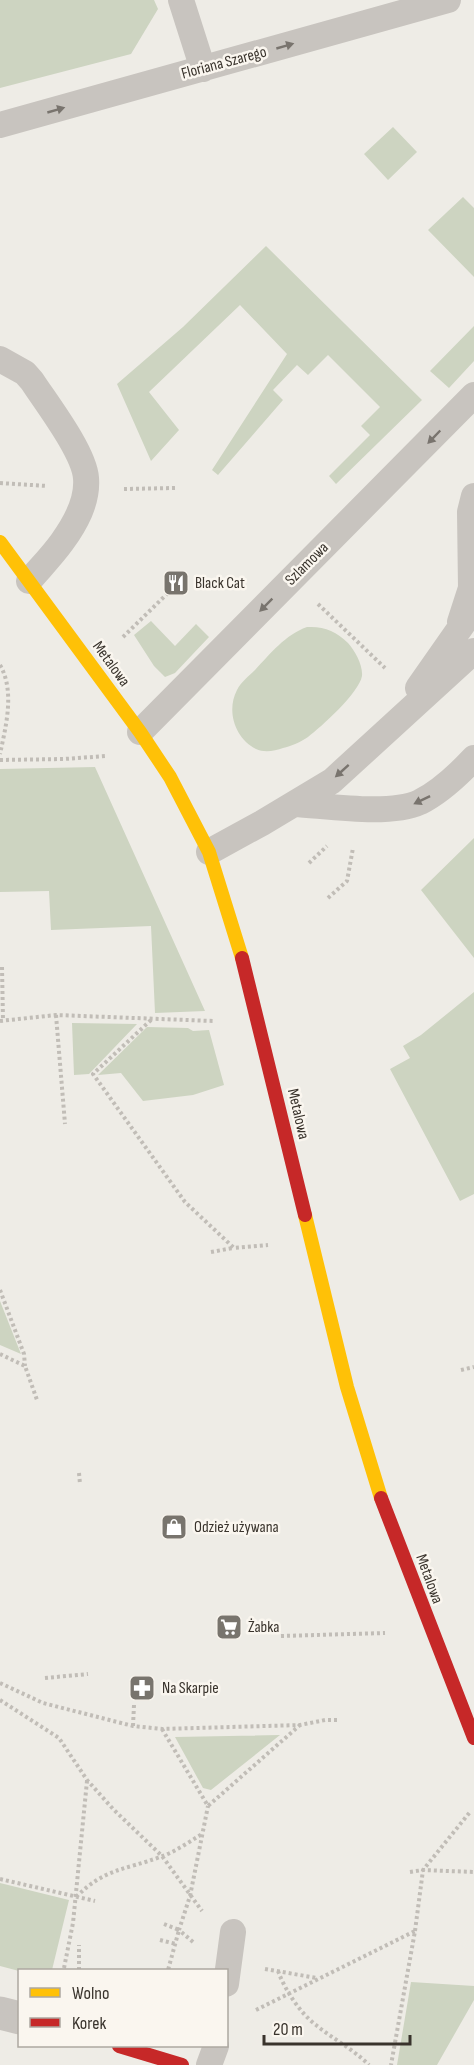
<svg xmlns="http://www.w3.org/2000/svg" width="474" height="2065" font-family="'Sofia Sans Condensed',sans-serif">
<rect width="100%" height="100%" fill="#eeece6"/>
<!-- green -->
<path fill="#cdd4c1" d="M0,0H154L158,9L131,54L0,88Z
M393,127L417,152L388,180L364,154Z
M463,197L474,208V277L428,230Z
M266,246L422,400L336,484L329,476L370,435L361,426L380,407L328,355L308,375L297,365L273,390L283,400L218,475L212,470L287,354L240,305L149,392L179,430L151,461L117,384L183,327Z
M474,326V361L449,388L430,371Z
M151,621L175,646L196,624L209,637L175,673L165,677L154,666L134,635Z
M307,627C324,626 336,631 348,643C355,651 363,665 362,676C359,693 321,727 308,737C301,742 291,746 283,748C275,751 264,753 256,749C235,738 226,711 237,690C241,682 249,676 255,670C271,653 285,635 307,627Z
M95,767L205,1011L155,1013L151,926L51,930L49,891L0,892V769Z
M474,838V958L421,890Z
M474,992V1194L460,1201L390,1069L410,1058L403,1046L421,1035Z
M72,1023L137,1024L89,1074L74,1075Z
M147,1027L188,1028L193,1031L209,1030L224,1085L193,1095L143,1101L121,1073L98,1075Z
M0,1301L21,1354L0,1345Z
M280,1735L211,1790L203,1788L175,1737Z
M0,1883L69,1900L52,1970L19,1971L0,1966Z
M411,1982L474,1986V2000L437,2065H397Z"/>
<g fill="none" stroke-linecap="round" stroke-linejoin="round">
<!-- path -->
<path stroke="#c1bdb7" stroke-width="4" stroke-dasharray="3 3" stroke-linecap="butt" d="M0,483L47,486
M124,489L175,488
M318,604L385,668
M123,637L173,588
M0,665C15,691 6,726 0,754
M0,760L64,759L106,756
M309,863L327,846
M328,898L347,881L353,848
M2,967L3,1020
M56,1015L65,1124
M151,1020L93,1074L185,1202L234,1248L268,1245
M0,1021L56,1015L213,1021
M211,1252L233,1248
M0,1290L24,1354L25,1366
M0,1354L25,1366L37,1400
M461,1370L474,1367
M79,1473L80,1484
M281,1636L385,1633
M45,1678L88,1674
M0,1683L43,1703L133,1726L162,1729L300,1725L325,1720H338
M0,1700L59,1738L87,1780L114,1810L162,1856L202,1911
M133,1726L134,1705
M162,1729L208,1806L300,1725
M410,1872L423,1870L474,1872
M0,1879L95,1901
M76,1897C105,1868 125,1870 160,1857C175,1852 189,1842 202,1834
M164,1924L179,1930L168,1970
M415,1931L423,1870L470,1812
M160,1940L176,1944
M193,1942L179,1930L190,1896L208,1806
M64,1968L73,1923L87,1781
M265,1969L317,1978
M79,1970V1945
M278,1971C285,1990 300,2013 316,2025C333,2039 353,2049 369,2065
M256,2010L415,1931L391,2065"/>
<!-- lane -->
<path stroke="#c8c4bf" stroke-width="26" d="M181,0L203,69
M0,125L448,0
M0,359L25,373L32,381C47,404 84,452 86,478C88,502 75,524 62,542C52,556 40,568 29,581
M460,622L471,588L470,512L474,496
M418,688L474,608
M140,732L474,395
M295,804C328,806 390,816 420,802C440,792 458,775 474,758
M209,852L262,823L332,781L474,651
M226,1984L233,1932
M209,2065L216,2046"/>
<!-- street -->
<path stroke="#c8c4bf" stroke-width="33" d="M0,2013L20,2018"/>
<!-- slow -->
<path stroke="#ffc107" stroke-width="14" d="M0,542L140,732L170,777L209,852L242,958
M305,1215L347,1387L381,1498"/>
<!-- jam -->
<path stroke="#c62828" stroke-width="14" d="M242,958L305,1215
M381,1498L474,1738
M119,2046L182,2065"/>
</g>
<!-- one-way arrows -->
<defs><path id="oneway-solid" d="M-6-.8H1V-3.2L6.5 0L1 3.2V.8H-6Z" transform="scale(1.5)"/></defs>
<g fill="#79746e">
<use href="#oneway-solid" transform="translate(285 46) rotate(-16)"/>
<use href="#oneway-solid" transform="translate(56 110) rotate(-16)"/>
<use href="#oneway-solid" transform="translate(434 437) rotate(134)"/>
<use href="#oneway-solid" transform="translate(266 605) rotate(135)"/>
<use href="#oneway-solid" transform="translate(342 771) rotate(138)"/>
<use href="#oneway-solid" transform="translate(422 800) rotate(154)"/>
</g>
<!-- icons -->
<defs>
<g id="restaurant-square" transform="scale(1.35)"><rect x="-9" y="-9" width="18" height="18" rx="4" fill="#78746d" stroke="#faf6ef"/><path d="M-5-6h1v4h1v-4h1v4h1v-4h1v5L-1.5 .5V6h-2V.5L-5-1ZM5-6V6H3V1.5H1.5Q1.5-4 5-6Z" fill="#fff"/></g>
<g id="shop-square" transform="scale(1.35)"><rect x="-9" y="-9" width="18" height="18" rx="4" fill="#78746d" stroke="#faf6ef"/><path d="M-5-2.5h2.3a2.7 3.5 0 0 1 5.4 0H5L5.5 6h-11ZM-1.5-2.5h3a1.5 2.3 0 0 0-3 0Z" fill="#fff"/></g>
<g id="supermarket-square" transform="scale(1.35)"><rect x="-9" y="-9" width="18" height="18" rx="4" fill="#78746d" stroke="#faf6ef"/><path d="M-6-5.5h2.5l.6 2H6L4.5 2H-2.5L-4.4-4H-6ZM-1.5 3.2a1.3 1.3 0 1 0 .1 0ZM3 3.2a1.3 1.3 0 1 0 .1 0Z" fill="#fff"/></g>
<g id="pharmacy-square" transform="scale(1.35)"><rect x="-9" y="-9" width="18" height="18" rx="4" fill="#78746d" stroke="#faf6ef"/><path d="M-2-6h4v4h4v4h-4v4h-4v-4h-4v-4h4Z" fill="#fff"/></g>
</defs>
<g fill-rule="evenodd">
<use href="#restaurant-square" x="176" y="583"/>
<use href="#shop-square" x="174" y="1527"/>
<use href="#supermarket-square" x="229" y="1627"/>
<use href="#pharmacy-square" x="142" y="1688"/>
</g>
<g text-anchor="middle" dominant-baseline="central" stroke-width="5" stroke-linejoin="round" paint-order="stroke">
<!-- street labels -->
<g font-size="16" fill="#39332c" stroke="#faf6ef">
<text transform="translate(224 63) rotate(-15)">Floriana Szarego</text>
<text transform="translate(307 564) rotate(-45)">Szlamowa</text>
<text transform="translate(111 664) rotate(54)">Metalowa</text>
<text transform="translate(298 1114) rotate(77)">Metalowa</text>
<text transform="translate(429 1579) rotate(70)">Metalowa</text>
</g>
<!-- poi labels -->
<g font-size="16" fill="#39332c" stroke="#faf6ef" text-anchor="start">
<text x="195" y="583">Black Cat</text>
<text x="194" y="1527">Odzież używana</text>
<text x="248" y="1627">Żabka</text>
<text x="162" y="1688">Na Skarpie</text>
</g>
</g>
<!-- legend -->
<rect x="18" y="1969" width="210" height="78" fill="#faf6ef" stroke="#ada8a1" stroke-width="1.5"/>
<rect x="30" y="1988" width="30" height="9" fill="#ffc107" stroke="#ada8a1" stroke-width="1.5"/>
<text x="72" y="1999" font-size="18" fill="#39332c">Wolno</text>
<rect x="30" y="2018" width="30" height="9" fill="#c62828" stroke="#ada8a1" stroke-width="1.5"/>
<text x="72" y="2029" font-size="18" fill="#39332c">Korek</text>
<!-- scale -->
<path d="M264 2035v9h146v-9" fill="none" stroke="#39332c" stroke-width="3"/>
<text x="273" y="2035" font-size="18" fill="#39332c" stroke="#faf6ef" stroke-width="4.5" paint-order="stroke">20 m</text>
</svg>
